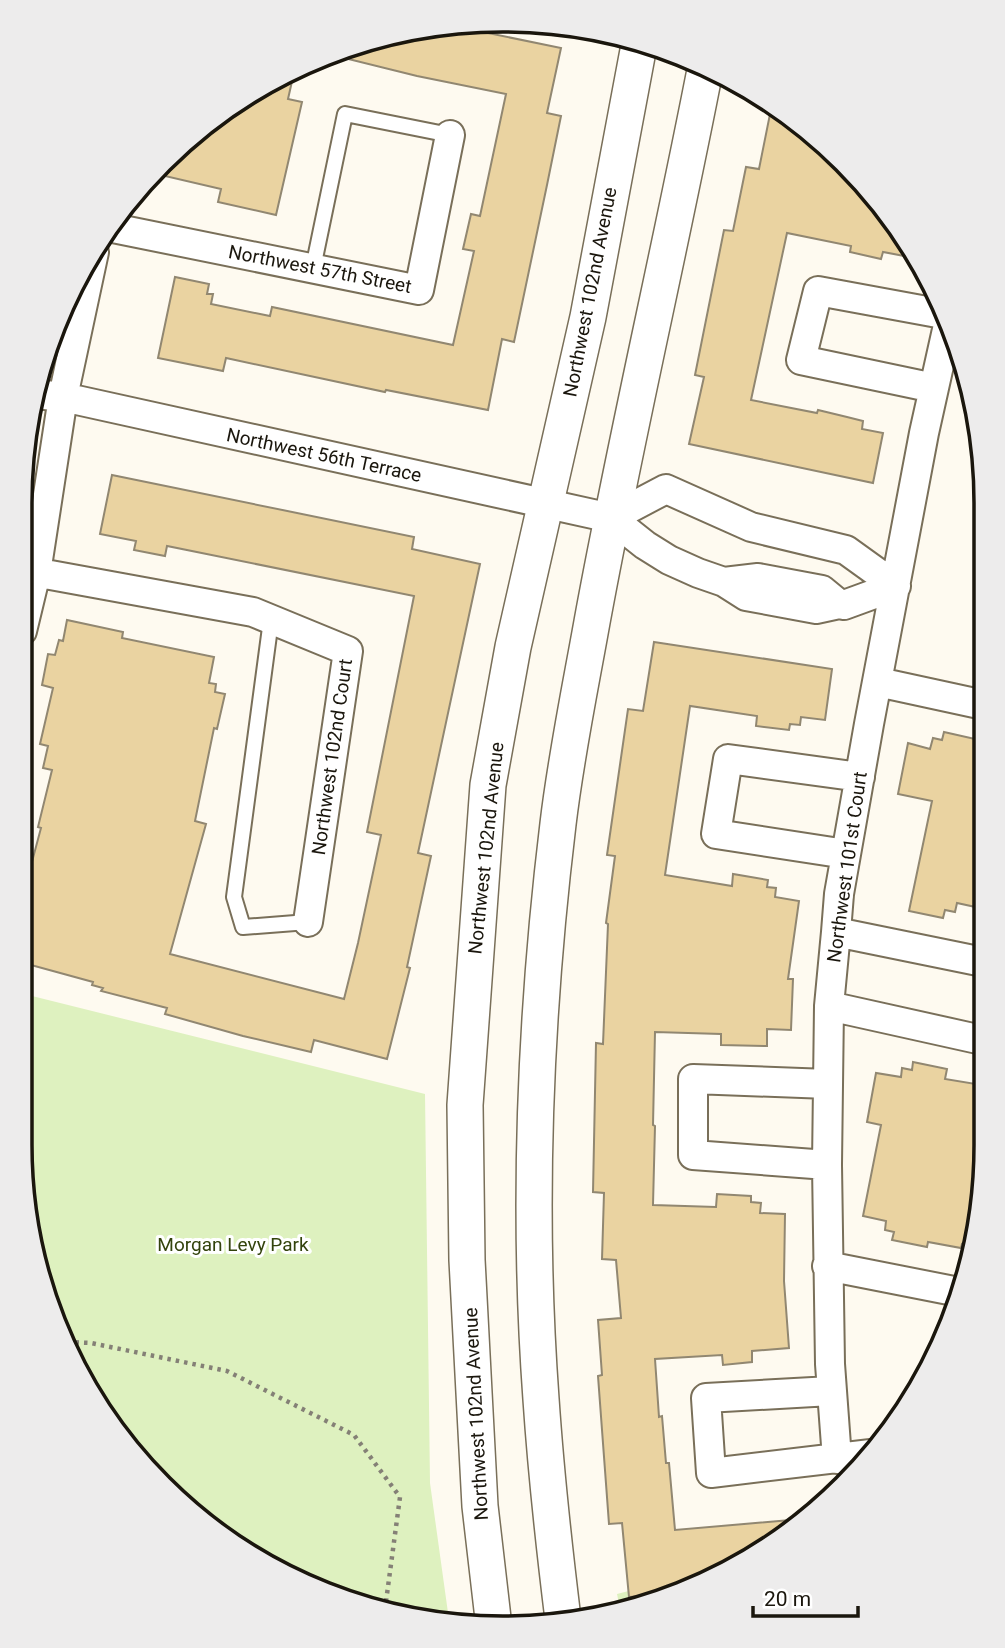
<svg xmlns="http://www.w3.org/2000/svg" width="1005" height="1648" font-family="Roboto,sans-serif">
<rect width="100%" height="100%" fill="#fefaf0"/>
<!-- green -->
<path fill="#def1bf" d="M20,993L425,1094L430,1483L449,1620L348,1603L209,1529L119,1439L45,1300L19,1145Z
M741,1562L657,1603L620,1609L617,1594Z"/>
<!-- building -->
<path fill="#ead3a1" stroke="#918771" stroke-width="2" d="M439,23L561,48L547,113L561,116L547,185L514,342L502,339L488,410L386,390L385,392L226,358L223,371L158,358L175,277L209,284L207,294H213L211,304L270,316L272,307L453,345L474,251L463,249L471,214L480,216L506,94L417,76L328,54L347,45Z
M295,68L288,99L302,102L276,215L218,202L221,189L152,173L184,139L261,84Z
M772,104L796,119L866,184L920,259L883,252L881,259L850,252L851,246L787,233L751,400L817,413L818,410L847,417L863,421L862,429L883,433L873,483L689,444L704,377L695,375L724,230L733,231L746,167L759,169Z
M112,475L414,537L412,549L480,564L418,853L431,856L407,967L410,968L387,1059L314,1040L311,1052L243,1036L165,1014L167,1008L101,991L103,988L92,985L93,982L20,962L21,903L41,828L38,827L52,770L43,768L48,746L40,744L53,688L42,685L48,654L55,655L59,640L63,641L67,620L123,632L122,638L214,657L209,683L216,684L215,692L225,694L217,729L214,728L195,821L206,824L170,954L344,999L358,943L381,835L367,832L414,596L167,546L165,556L134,550L136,541L100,534Z
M654,642L832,669L825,720L801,717L800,725L790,724L789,730L756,726L757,716L690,706L665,875L732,886L733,874L768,880L767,887L776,888L775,897L799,901L788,979H793L791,1030L767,1029V1046L721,1045V1034L655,1032L653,1125L655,1126L653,1205L716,1207L717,1194L751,1196V1202L761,1203L760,1213L785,1214L784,1281L789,1348L752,1351V1362L723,1365L722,1355L655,1359L659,1417L662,1416L666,1463H669L675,1530L802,1519L771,1547L661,1602L643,1603V1596L629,1597L622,1523L609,1524L598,1376L602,1375L598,1320L621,1318L616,1260L602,1259L604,1193L593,1192L596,1043L603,1044L608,924L606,923L615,856L607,855L628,709L643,711Z
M944,732L984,741L983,892L980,908L957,903L955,912L945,910L943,918L909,911L932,801L898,794L908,743L930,749L933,738L942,740Z
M913,1062L947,1069L945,1079L982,1085V1208L972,1246L962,1244L961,1248L928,1242L927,1247L892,1240L894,1232L885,1230L886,1221L863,1216L881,1125L867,1122L876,1073L901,1077L902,1068L912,1070Z"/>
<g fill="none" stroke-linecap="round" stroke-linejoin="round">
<!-- service casing -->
<g stroke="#796f59" stroke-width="18">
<path id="service" d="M313,268L345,114L450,135
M271,620L234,897L243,927L308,922"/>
</g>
<!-- minor casing -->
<g stroke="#796f59" stroke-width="32">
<path id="minor" d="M108,227L419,290L450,135
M934,388L801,360L818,291L943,314
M36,394L63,397L611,518L645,545L669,560L698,573L724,582L746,596L816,609L839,604L844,605L896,586
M611,518L666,489L751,527L846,550L896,586
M23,570L253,612L348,651L308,922
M724,582L758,578L822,590L839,604
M22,631L36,573L63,397L94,252
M878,682L984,705
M846,854L716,834L728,759L860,777
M836,932L983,962
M829,1006L982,1040
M827,1165L693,1155V1079L828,1084
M827,1266L959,1292
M831,1391L706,1398L711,1473L871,1454
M837,1459L830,1364L827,1165L829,1006L836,932L839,894L869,724L924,433L948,325"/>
</g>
<!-- tertiary casing -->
<g stroke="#796f59" stroke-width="38">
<path id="tertiary" d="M563,1619C554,1546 546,1473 541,1399C527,1208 535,1014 558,824C566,756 580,689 592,622C626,436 670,251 706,65
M494,1627L480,1506L467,1260L465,1105L488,785L513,647L588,317L640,40"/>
</g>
<!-- path -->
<path stroke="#848076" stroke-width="4.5" stroke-dasharray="3.5 5" stroke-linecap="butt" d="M67,1342L91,1343L227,1371L354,1435L400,1497L385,1609"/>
<!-- service -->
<use href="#service" stroke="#fff" stroke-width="14"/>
<!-- minor -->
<use href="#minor" stroke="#fff" stroke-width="28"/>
<!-- tertiary -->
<use href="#tertiary" stroke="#fff" stroke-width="35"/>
</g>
<g text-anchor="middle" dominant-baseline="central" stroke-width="6" stroke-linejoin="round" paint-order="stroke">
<!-- street labels -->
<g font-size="19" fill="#1a160d" stroke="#fff">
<text transform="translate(320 269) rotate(11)">Northwest 57th Street</text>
<text transform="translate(590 292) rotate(-79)">Northwest 102nd Avenue</text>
<text transform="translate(324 455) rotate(12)">Northwest 56th Terrace</text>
<text transform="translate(332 757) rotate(-82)">Northwest 102nd Court</text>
<text transform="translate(486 848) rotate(-84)">Northwest 102nd Avenue</text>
<text transform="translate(847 867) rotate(-82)">Northwest 101st Court</text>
<text transform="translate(476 1414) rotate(-93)">Northwest 102nd Avenue</text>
</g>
<!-- park labels -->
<g font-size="19" fill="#33430c" stroke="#fff">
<text x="233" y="1244">Morgan Levy Park</text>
</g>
</g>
<!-- crop -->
<path d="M0 0H1005V1648H0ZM503 32H503A471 471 0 0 1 974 503V1145A471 471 0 0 1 503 1616H503A471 471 0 0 1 32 1145V503A471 471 0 0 1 503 32Z" fill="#edecec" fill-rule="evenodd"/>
<path fill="none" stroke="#1a160d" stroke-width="3.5" d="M503 32H503A471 471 0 0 1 974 503V1145A471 471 0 0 1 503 1616H503A471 471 0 0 1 32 1145V503A471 471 0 0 1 503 32Z"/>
<!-- scale -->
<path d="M753 1606v10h105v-10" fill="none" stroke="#1a160d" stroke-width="3.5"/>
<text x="764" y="1606" font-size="21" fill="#1a160d" stroke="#ffffff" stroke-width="5" paint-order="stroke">20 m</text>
</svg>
